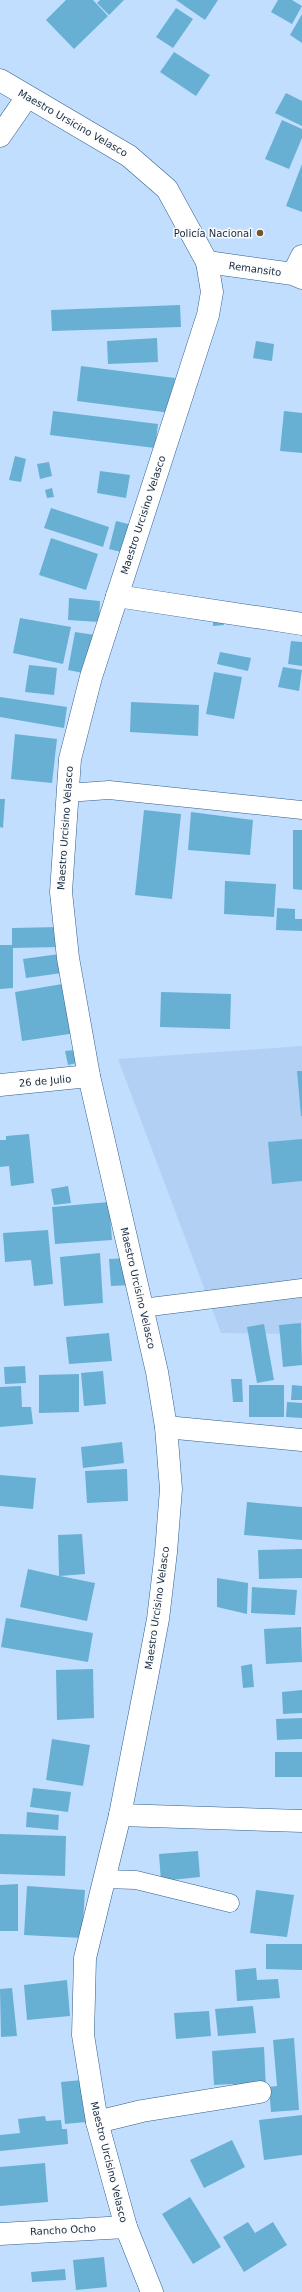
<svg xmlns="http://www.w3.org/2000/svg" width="302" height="2292" font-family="'DejaVu Sans',sans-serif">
<rect width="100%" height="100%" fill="#c1defe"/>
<!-- built -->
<path fill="#b1d0f3" d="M302,1046V1334L221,1333L118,1059Z"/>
<!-- building -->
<path fill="#67b0d4" d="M66,0H93L108,16L74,49L46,20Z
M100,0H124L109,15L97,3Z
M176,0H218L205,20Z
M278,0H292L302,6L292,24L271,12Z
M176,8L193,19L173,48L156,37Z
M302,14V43L290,35Z
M174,52L210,75L196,96L160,72Z
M286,93L302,101V126L275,113Z
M282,120L302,129V138L289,169L265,159Z
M302,164V212L286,206Z
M180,305L181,327L52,331L51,310Z
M157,338L158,362L108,364L107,341Z
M256,341L274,344L272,361L253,358Z
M81,366L175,378L171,413L77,401Z
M53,411L158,424L155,448L50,435Z
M284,411L302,413V453L280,451Z
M15,456L26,459L21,482L9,480Z
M49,462L52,476L40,479L37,464Z
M100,471L130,475L126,498L97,493Z
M52,488L54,497L47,498L45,490Z
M51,508L109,527L103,547L44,528Z
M116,521L132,525L125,553L109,549Z
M51,538L98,554L86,590L39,575Z
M69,598L100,601L99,622L68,620Z
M223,617L224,625L213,626V618Z
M20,618L71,627L63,664L13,653Z
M75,632L95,635L88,674L68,670Z
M291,641L302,642V666L288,664Z
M220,652L251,658L248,671L217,664Z
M29,665L57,668L54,695L25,692Z
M283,667L302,670L299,691L278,687Z
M214,672L242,677L234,719L206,714Z
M0,697L67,707L64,728L0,717Z
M131,702L199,705L198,736L130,732Z
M15,734L57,739L52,783L11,779Z
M0,799H5L3,828L0,827Z
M144,810L181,814L172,899L135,895Z
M191,812L253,820L250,855L188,850Z
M293,830H302V890L293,889Z
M225,881L276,884L274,917L224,914Z
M277,908L295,909V919H302V931L276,930Z
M59,927L60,947L13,948V988L0,989V945H12V928Z
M59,954L62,973L26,978L23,959Z
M68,983L76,1033L22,1041L15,992Z
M161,992L231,994L230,1029L160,1027Z
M74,1050L77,1063L68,1065L65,1051Z
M297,1071H302V1116H301Z
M29,1134L34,1183L11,1186L9,1166L0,1167V1140H6V1136Z
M302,1139V1181L272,1184L268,1142Z
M68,1186L71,1203L54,1205L51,1189Z
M109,1202L112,1240L55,1244L52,1207Z
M48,1230L53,1284L34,1286L31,1260L5,1262L3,1233Z
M100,1253L103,1303L64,1306L60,1257Z
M129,1258L131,1285L111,1286L109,1259Z
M301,1323L302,1365L283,1367L279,1325Z
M264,1324L274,1380L257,1383L247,1327Z
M109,1333L112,1361L69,1364L66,1337Z
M25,1366L26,1383L5,1384L4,1367Z
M103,1371L106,1404L84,1406L81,1373Z
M79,1374V1412L39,1413V1375Z
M231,1379H242L243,1402H233Z
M249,1385H284V1417H249Z
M292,1385L302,1386V1400H291Z
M21,1386L22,1407H31L33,1424L0,1427V1387Z
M287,1402L302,1403V1418L286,1417Z
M122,1442L124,1463L83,1468L81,1447Z
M127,1469L128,1501L87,1503L85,1471Z
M0,1475L36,1478L33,1509L0,1506Z
M247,1502L302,1507V1540L244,1535Z
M82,1534L85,1574L60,1576L95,1583L87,1621L20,1607L28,1569L59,1576L58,1535Z
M302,1549V1578L259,1579L258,1550Z
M217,1578L248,1583L247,1614L217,1607Z
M252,1587L297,1590L295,1615L251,1613Z
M6,1618L93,1633L88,1662L1,1647Z
M301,1627L302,1662L266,1664L264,1629Z
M252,1664L254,1687L243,1688L241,1666Z
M93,1669L94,1718L57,1720L56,1670Z
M302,1690V1713L283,1714L282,1692Z
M302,1718V1739L277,1740L276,1719Z
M52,1739L90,1745L83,1786L46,1780Z
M275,1752H302V1777H275Z
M33,1788L71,1792L68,1812L30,1807Z
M27,1812L59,1815L58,1830L26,1827Z
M0,1834L66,1836L65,1876L0,1874Z
M198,1851L200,1877L161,1881L159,1854Z
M18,1884V1931H0V1885Z
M27,1886L85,1890L82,1938L24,1935Z
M256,1890L294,1895L287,1937L250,1933Z
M266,1944H302V1970L266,1969Z
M256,1968L257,1980L278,1979L280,1998L237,2001L235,1970Z
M67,1980L70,2016L27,2020L24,1985Z
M12,1988L17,2036L1,2037L0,1989Z
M253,2006L256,2033L218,2036L215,2009Z
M209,2011L211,2036L176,2039L174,2013Z
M294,2038L299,2110L271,2112L269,2087L277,2086L273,2040Z
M264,2047L266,2088L234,2093L233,2084L214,2085L212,2051Z
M82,2080L86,2122L65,2124L61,2082Z
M302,2115V2155L264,2160L259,2120Z
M45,2116L46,2121L61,2120L62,2129H67L68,2144L0,2151V2135L20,2133L18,2119Z
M232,2140L245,2167L204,2188L190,2160Z
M45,2163L48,2202L0,2206V2167Z
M190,2197L221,2247L193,2264L162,2214Z
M248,2222L255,2233L273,2222L287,2245L244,2272L223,2237Z
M104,2257L107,2287L76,2290L73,2260Z
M65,2269L66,2280L32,2282L31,2272Z"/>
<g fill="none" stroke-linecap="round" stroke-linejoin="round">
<!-- lane casing -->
<g stroke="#325e8c" stroke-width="19">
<path id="lane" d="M67,793L109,790L302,810
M142,1308L302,1288
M104,1879L136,1880L230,1903"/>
</g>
<!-- street casing -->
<g stroke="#325e8c" stroke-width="23">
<path id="street" d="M0,136L27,97
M207,262L293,274L302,278
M293,274L302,256
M117,596L302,624
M0,1085L89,1076
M166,1427L302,1440
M120,1815L302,1821
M97,2122L142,2111L260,2092
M0,2234L126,2227"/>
</g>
<!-- secondary casing -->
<g stroke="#325e8c" stroke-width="23">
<path id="secondary" d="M0,80L129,156L167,189L207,262L212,292L208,315L91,677L70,759L61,892L68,958L89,1076L157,1372L166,1427L171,1489L166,1552L158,1619L147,1677L120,1815L85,1958L83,2035L97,2122L126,2227L152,2292"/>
</g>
<!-- lane -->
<use href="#lane" stroke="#fff" stroke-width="18"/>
<!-- street -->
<use href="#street" stroke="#fff" stroke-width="22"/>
<!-- secondary -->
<use href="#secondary" stroke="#fff" stroke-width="22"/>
</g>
<!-- markers -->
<circle fill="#75552b" stroke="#fcfcfc" stroke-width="1.5" cx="260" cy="233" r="4"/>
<g text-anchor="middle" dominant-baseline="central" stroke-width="3" stroke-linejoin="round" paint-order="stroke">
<!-- street labels -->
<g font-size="10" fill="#16293d" stroke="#fcfcfc">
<text transform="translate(73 123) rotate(30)">Maestro Ursicino Velasco</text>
<text transform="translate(255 269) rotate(8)">Remansito</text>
<text transform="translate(143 515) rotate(-72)">Maestro Urcisino Velasco</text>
<text transform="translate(65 828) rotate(-86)">Maestro Urcisino Velasco</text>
<text transform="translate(45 1081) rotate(-5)">26 de Julio</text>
<text transform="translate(138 1288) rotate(77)">Maestro Urcisino Velasco</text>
<text transform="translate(157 1608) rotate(-82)">Maestro Urcisino Velasco</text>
<text transform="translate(109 2162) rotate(76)">Maestro Urcisino Velasco</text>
<text transform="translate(63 2230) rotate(-3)">Rancho Ocho</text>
</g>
<!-- poi labels -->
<g font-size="10" fill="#16293d" stroke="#fcfcfc" text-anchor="end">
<text x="252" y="233">Policía Nacional</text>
</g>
</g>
</svg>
